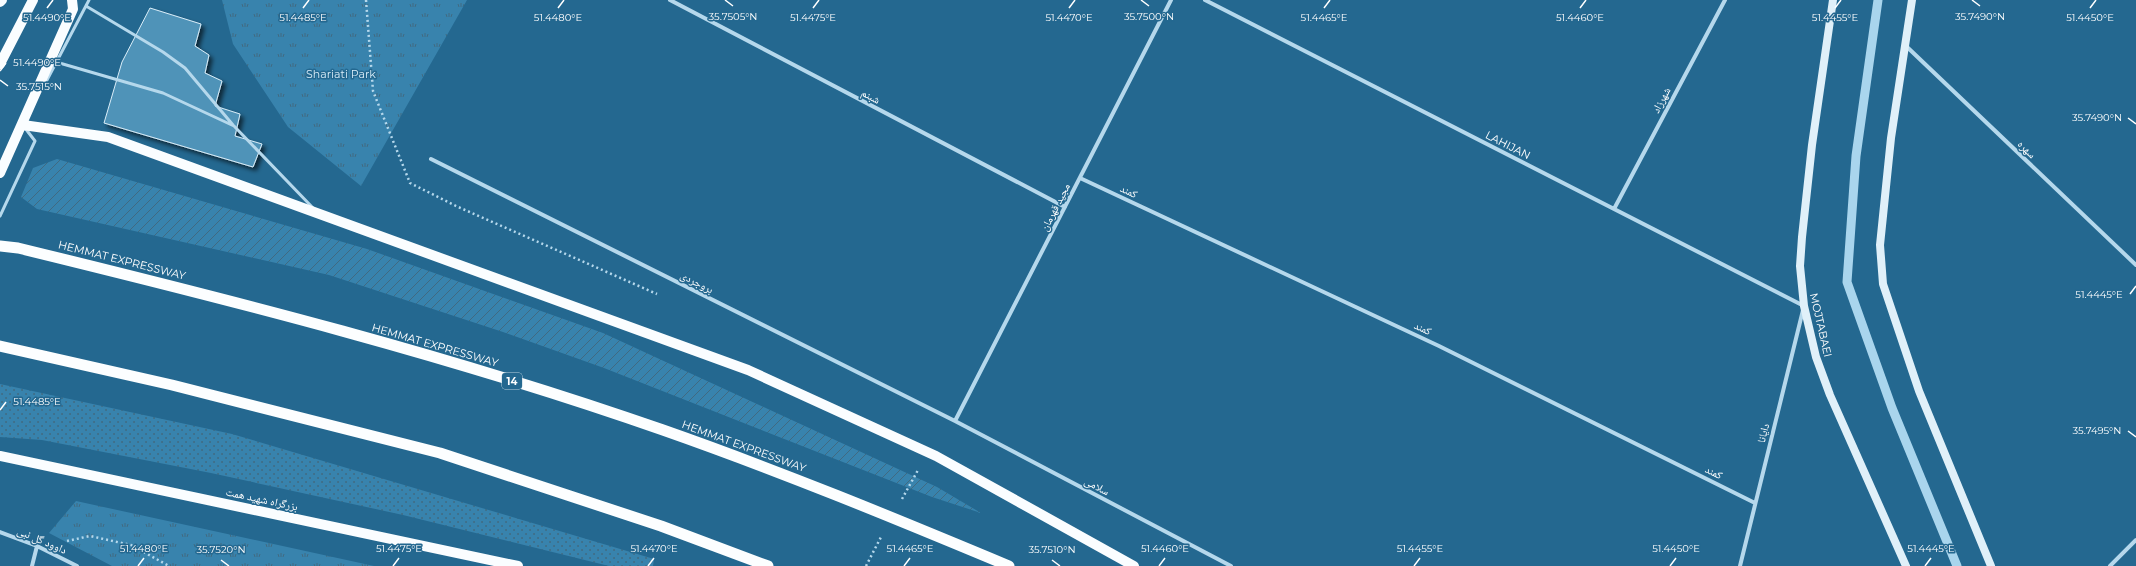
<svg xmlns="http://www.w3.org/2000/svg" width="2136" height="566" font-family="Montserrat,'Noto Naskh Arabic',sans-serif">
<defs>
<pattern id="grass-dots" width="8" height="8" patternUnits="userSpaceOnUse"><rect width="8" height="8" fill="#3883ad"/><path d="M2 2h.1M6 6h.1" fill="none" stroke="#416a81" stroke-width="1.8" stroke-linecap="round"/></pattern>
<pattern id="park-tufts" width="24" height="20" patternUnits="userSpaceOnUse"><rect width="24" height="20" fill="#3883ad"/><path d="M3 7l-1-3M5 7V3M7 7l1-3M15 17l-1-3M17 17v-4M19 17l1-3" fill="none" stroke="#416a81"/></pattern>
<pattern id="garden-furrows" width="10" height="10" patternUnits="userSpaceOnUse"><rect width="10" height="10" fill="#3883ad"/><path d="M-1 1l2-2M0 10L10 0M9 11l2-2" fill="none" stroke="#416a81"/></pattern>
<filter id="shadow"><feDropShadow dx="3.5" dy="3.5" stdDeviation="2" flood-color="#0009"/></filter>
</defs>
<rect width="100%" height="100%" fill="#246890"/>
<!-- grass -->
<path fill="url(#grass-dots)" d="M0,384L232,434L654,559L653,566H609L403,515L211,473L42,440L0,437Z"/>
<!-- park -->
<path fill="url(#park-tufts)" d="M222,0H467L361,186L288,127L233,44Z
M76,501L374,566H112L49,533Z"/>
<!-- garden -->
<path fill="url(#garden-furrows)" d="M57,159L367,249L603,333L937,487L981,513L932,497L604,368L503,332L329,275L37,209L21,197L33,168Z"/>
<g fill="none" stroke-linecap="round" stroke-linejoin="round">
<!-- stream -->
<path stroke="#a9d5ed" stroke-width="9" d="M1878,0L1856,156L1847,282L1892,408L1957,566"/>
</g>
<!-- building -->
<path fill="#5093b8" stroke="#daeef9" filter="url(#shadow)" d="M150,8L201,24L195,46L209,55L205,73L222,81L215,106L240,114L235,136L262,144L253,167L104,123L122,62Z"/>
<g fill="none" stroke-linecap="round" stroke-linejoin="round">
<!-- path -->
<path stroke="#b5d8ec" stroke-width="2.5" stroke-dasharray="2 3" stroke-linecap="butt" d="M366,0L373,91L410,183L456,206L657,294
M902,499L918,470
M67,541L90,536L131,545L169,566
M866,566L881,537"/>
<!-- service -->
<path stroke="#b5d8ec" stroke-width="3" d="M86,6L163,52L185,68L233,125
M56,62L163,93L234,126L313,208
M47,80L89,0
M0,216L35,141L25,128"/>
<!-- minor -->
<path stroke="#b5d8ec" stroke-width="4" d="M670,0L1065,207
M1205,0L1804,306L1740,566
M1906,46L2136,265
M431,159L955,421L1231,566
M1080,178L1439,346L1755,503
M1614,209L1725,0
M955,421L1171,0
M0,532L37,546L77,566
M32,566L37,546
M2110,566L2136,540"/>
<!-- secondary -->
<path stroke="#e0f0f9" stroke-width="8" d="M1833,0L1812,145L1802,237L1800,266L1804,306L1816,357L1830,395L1906,566
M1912,0L1891,138L1880,245L1883,284L1919,391L1991,566"/>
<!-- primary -->
<path stroke="#fafdff" stroke-width="10" d="M0,2L2,0
M0,64L33,0
M23,125L108,137L748,370L936,456L1134,566
M0,173L73,9L72,0
M0,456L518,566"/>
<!-- trunk -->
<path stroke="#fcfeff" stroke-width="11" d="M0,246L18,248C235,301 452,356 663,430C780,471 894,518 1009,566
M0,346L172,385L440,453L661,526L768,566"/>
</g>
<!-- ticks -->
<path fill="none" stroke="#fff" stroke-width="1.5" d="M725,0L733,6M1141,0L1149,6M1972,0L1980,6M47,8L53,0M303,8L309,0M558,8L564,0M813,8L819,0M1069,8L1075,0M1324,8L1330,0M1580,8L1586,0M1835,8L1841,0M2090,8L2096,0M0,71L6,63M0,80L8,86M2128,118L2136,124M2130,294L2136,286M0,410L6,402M2128,431L2136,437M221,560L229,566M1052,560L1060,566M138,566L144,558M393,566L399,558M648,566L654,558M904,566L910,558M1159,566L1165,558M1414,566L1420,558M1670,566L1676,558M1925,566L1931,558"/>
<g text-anchor="middle" dominant-baseline="central" stroke-width="3" stroke-linejoin="round" paint-order="stroke">
<!-- shield labels -->
<rect fill="#246890" stroke="#bdd2de" stroke-width="1" x="502" y="373" width="20" height="16" rx="3"/>
<g font-size="10" font-weight="bold" fill="#fff">
<text x="512" y="381">14</text>
</g>
<!-- park labels -->
<g font-size="11" fill="#daeef9" stroke="#246890">
<text x="341" y="74">Shariati Park</text>
</g>
<!-- street labels -->
<g font-size="11" fill="#fff" stroke="#246890">
<text transform="translate(871 96) rotate(28)">شبنم</text>
<text transform="translate(1661 100) rotate(-62)">شهرزاد</text>
<text transform="translate(1508 145) rotate(27)">LAHIJAN</text>
<text transform="translate(2027 149) rotate(44)">سهره</text>
<text transform="translate(1129 191) rotate(25)">کمند</text>
<text transform="translate(1055 207) rotate(-63)">مجید قهرمان</text>
<text transform="translate(122 260) rotate(14)">HEMMAT EXPRESSWAY</text>
<text transform="translate(697 282) rotate(27)">بروجردی</text>
<text transform="translate(1821 325) rotate(77)">MOJTABAEI</text>
<text transform="translate(1423 328) rotate(25)">کمند</text>
<text transform="translate(435 345) rotate(16)">HEMMAT EXPRESSWAY</text>
<text transform="translate(1763 433) rotate(-76)">دایانا</text>
<text transform="translate(744 446) rotate(20)">HEMMAT EXPRESSWAY</text>
<text transform="translate(1714 472) rotate(26)">کمند</text>
<text transform="translate(1097 486) rotate(28)">سلامی</text>
<text transform="translate(262 499) rotate(12)">بزرگراه شهید همت</text>
<text transform="translate(42 540) rotate(23)">داوود گل نبی</text>
</g>
</g>
<g font-size="10" text-anchor="middle" fill="#fff" stroke="#246890" stroke-width="3" stroke-linejoin="round" paint-order="stroke">
<text x="1980" y="20">35.7490°N</text>
<text x="733" y="20">35.7505°N</text>
<text x="1149" y="20">35.7500°N</text>
<text x="47" y="21">51.4490°E</text>
<text x="303" y="21">51.4485°E</text>
<text x="558" y="21">51.4480°E</text>
<text x="813" y="21">51.4475°E</text>
<text x="1069" y="21">51.4470°E</text>
<text x="1324" y="21">51.4465°E</text>
<text x="1580" y="21">51.4460°E</text>
<text x="1835" y="21">51.4455°E</text>
<text x="2090" y="21">51.4450°E</text>
<text x="37" y="66">51.4490°E</text>
<text x="39" y="90">35.7515°N</text>
<text x="2097" y="121">35.7490°N</text>
<text x="2099" y="298">51.4445°E</text>
<text x="37" y="405">51.4485°E</text>
<text x="2097" y="434">35.7495°N</text>
<text x="144" y="552">51.4480°E</text>
<text x="399" y="552">51.4475°E</text>
<text x="654" y="552">51.4470°E</text>
<text x="910" y="552">51.4465°E</text>
<text x="1165" y="552">51.4460°E</text>
<text x="1420" y="552">51.4455°E</text>
<text x="1676" y="552">51.4450°E</text>
<text x="1931" y="552">51.4445°E</text>
<text x="221" y="553">35.7520°N</text>
<text x="1052" y="553">35.7510°N</text>
</g>
</svg>
